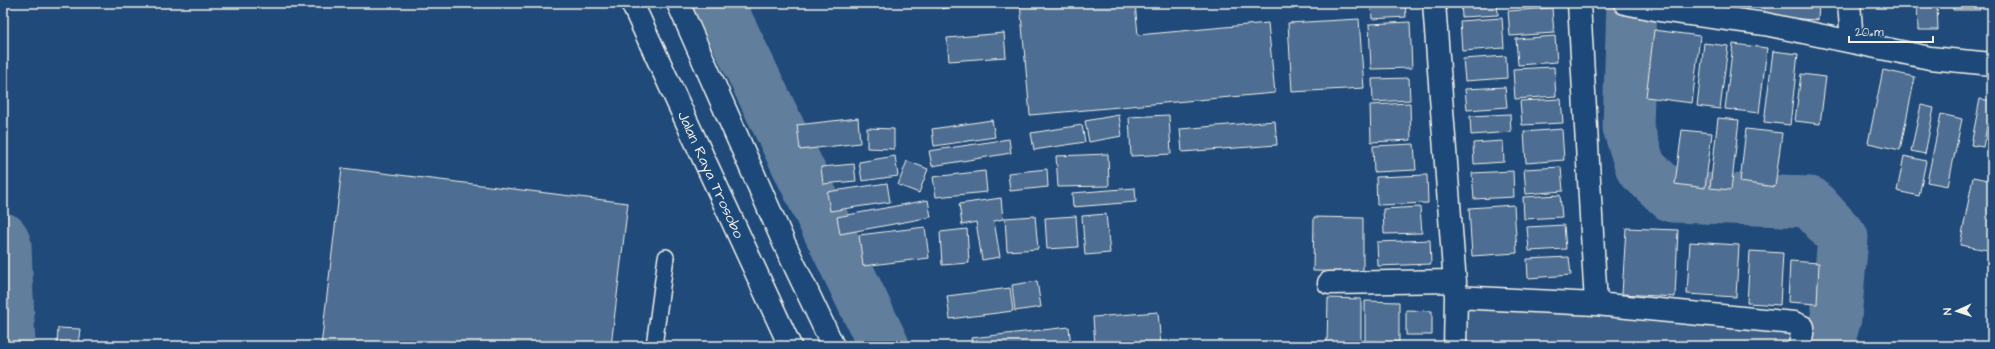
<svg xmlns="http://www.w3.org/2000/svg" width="1995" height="349" font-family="'Architects Daughter',sans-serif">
<rect width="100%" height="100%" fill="#1f4a7a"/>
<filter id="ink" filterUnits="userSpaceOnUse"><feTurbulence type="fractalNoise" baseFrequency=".025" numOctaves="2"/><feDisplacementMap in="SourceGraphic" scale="8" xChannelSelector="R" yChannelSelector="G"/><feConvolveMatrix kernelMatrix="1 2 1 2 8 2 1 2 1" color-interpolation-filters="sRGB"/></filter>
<g filter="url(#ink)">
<!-- green -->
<path fill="#3a5f88" stroke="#97a8b8" d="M1459,303L1801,330L1797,346H1458Z"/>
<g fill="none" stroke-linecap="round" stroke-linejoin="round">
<!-- river -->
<path stroke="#627e9d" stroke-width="51" d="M719,3L884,346
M1632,3L1628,127L1641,168L1672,197L1810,202L1843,238L1836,318L1828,346
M3,238L6,245L10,346"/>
</g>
<!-- building -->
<path fill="#4d6e92" stroke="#f4f1e8" d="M941,3H973L942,9Z
M1020,3H1135L1138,35L1268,23L1275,93L1030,115Z
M1371,3H1405L1406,17L1372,19Z
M1461,3H1497L1498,15L1462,17Z
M1511,3H1540L1511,5Z
M1697,3H1711V7L1697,6Z
M1719,3H1746V11L1719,10Z
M1764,3H1819L1818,20L1764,17Z
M1917,3H1937L1938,30H1918Z
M1953,3H1980V10H1953Z
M1552,8L1554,33L1510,36L1508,11Z
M1502,18L1504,48L1462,51L1460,21Z
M1359,19L1364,88L1292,92L1288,23Z
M1410,22L1412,68L1371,69L1369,24Z
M1654,30L1700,36L1692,103L1646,97Z
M1004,33L1006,57L949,61L947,38Z
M1555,36L1557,62L1518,65L1516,39Z
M1704,43L1728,46L1720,109L1697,106Z
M1733,44L1767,48L1759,113L1725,109Z
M1773,51L1798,54L1790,125L1764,122Z
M1506,56L1507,78L1465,81L1463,59Z
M1554,67L1556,96L1515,99L1513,69Z
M1883,70L1915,77L1900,150L1868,143Z
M1801,74L1826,77L1820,124L1795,121Z
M1409,78L1410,100L1373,102L1372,79Z
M1505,87L1507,107L1467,110L1465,89Z
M1561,99L1563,123L1522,125L1520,101Z
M1980,99L1992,101L1983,147L1971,145Z
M1410,103L1411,140L1371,142L1370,105Z
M1921,105L1934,108L1925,154L1911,151Z
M1510,114L1511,132L1471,135L1470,116Z
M1941,114L1962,119L1948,186L1927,182Z
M1119,115L1122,136L1089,142L1085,121Z
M1169,115L1171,154L1131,156L1129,117Z
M858,118L860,143L800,150L797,125Z
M1718,118L1739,120L1731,190L1710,188Z
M992,120L995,137L934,146L932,129Z
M1275,121L1277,145L1182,152L1180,129Z
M1992,121V136L1989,135Z
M1082,125L1085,142L1034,150L1031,133Z
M867,128L894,129V149L867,148Z
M1562,129L1564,160L1526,163L1524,132Z
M1746,129L1782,133L1775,187L1740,182Z
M1682,130L1712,133L1705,188L1675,184Z
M1009,139L1011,153L932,166L929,151Z
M1503,141L1504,162L1474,164L1473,143Z
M1414,144L1416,170L1374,172L1373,146Z
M1108,154L1109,186L1058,187L1056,156Z
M895,156L898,176L862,181L859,162Z
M1904,156L1926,161L1919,196L1897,191Z
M907,161L928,169L919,193L898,185Z
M854,164L856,181L823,184L821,167Z
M1561,167L1563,191L1526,194L1524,169Z
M342,168L628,203L611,346H321Z
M1047,169L1048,187L1010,191L1008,173Z
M985,171L987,192L936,197L933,177Z
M1513,171L1514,197L1474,199L1472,173Z
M1427,175L1428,203L1377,205L1376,177Z
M1973,177L1992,181V224L1987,250L1960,245Z
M887,183L890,202L830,211L827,192Z
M1135,188L1136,202L1073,207L1072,193Z
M1560,195L1562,217L1524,219L1523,197Z
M1001,198L1003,219L994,221L1000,257L982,260L976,222L962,225L959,204Z
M928,200L931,217L840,234L837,217Z
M1514,205L1517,253L1472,256L1469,208Z
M1420,207L1422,233L1384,234L1383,209Z
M1106,214L1110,253L1085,255L1082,216Z
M1035,216L1038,249L1007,251L1005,218Z
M1076,216L1078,247L1047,249L1045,218Z
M1314,217L1363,218V272L1313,271Z
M1564,225L1566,249L1529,251L1527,227Z
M925,227L929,258L863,266L859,235Z
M1626,228L1678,230L1675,297L1622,294Z
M967,229L969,263L942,265L940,232Z
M1430,240L1431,264L1378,266L1377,242Z
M1690,242L1739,245L1736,297L1687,294Z
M1750,251L1783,253L1780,305L1747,303Z
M1569,257L1571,275L1528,278L1527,259Z
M1790,261L1819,263L1817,304L1788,302Z
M1037,281L1041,307L1015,311L1012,285Z
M1010,288L1013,311L950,319L947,296Z
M1328,298L1361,299V344H1327Z
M1365,301L1399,302V342L1365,341Z
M1406,310L1432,311V335H1406Z
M1158,312L1161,346H1095L1093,317Z
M1069,327L1071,346H972L971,338Z
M58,328L80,329L78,346H57Z
M1348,345H1385L1348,346Z"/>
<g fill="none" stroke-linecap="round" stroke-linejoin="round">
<!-- lane casing -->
<g stroke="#f4f1e8" stroke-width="18">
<path id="lane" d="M654,346L666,257"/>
</g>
<!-- street casing -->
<g stroke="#f4f1e8" stroke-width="25">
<path id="street" d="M1434,3L1456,297L1455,346
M1579,3L1596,304
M1625,3L1660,10L1765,24L1930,58L1992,64
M1849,3L1852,41
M1329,283L1455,281
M1456,297L1596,304L1794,323L1803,327L1800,346"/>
</g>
<!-- highway casing -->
<g stroke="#f4f1e8" stroke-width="25">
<g id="highway">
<path id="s1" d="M632,3L790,346"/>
<path d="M678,3L784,243L833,346"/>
</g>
</g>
<!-- lane -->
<use href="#lane" stroke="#1f4a7a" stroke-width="15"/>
<!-- street -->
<use href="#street" stroke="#1f4a7a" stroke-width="22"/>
<!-- highway -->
<use href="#highway" stroke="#1f4a7a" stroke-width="22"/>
</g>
</g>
<g text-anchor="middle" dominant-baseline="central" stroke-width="3" stroke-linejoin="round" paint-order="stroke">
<!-- street labels -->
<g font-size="15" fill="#f4f1e8" stroke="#1f4a7a">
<text stroke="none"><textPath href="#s1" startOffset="189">Jalan Raya Trosobo</textPath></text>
</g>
</g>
<!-- margin -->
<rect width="1995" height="349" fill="none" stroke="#1f4a7a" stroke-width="16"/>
<rect x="8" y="8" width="1979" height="333" fill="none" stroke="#f4f1e8" stroke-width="1.5" filter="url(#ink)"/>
<!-- north arrow -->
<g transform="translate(1957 311) rotate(267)" stroke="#1f4a7a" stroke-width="3" paint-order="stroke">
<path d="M0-3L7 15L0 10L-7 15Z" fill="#f4f1e8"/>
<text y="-6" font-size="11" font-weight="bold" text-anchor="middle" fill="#f4f1e8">N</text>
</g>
<!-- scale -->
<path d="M1849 36v6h84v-6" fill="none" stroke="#f4f1e8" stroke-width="2"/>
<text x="1855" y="36" font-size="12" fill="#f4f1e8" stroke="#1f4a7a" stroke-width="3" paint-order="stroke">20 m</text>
</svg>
